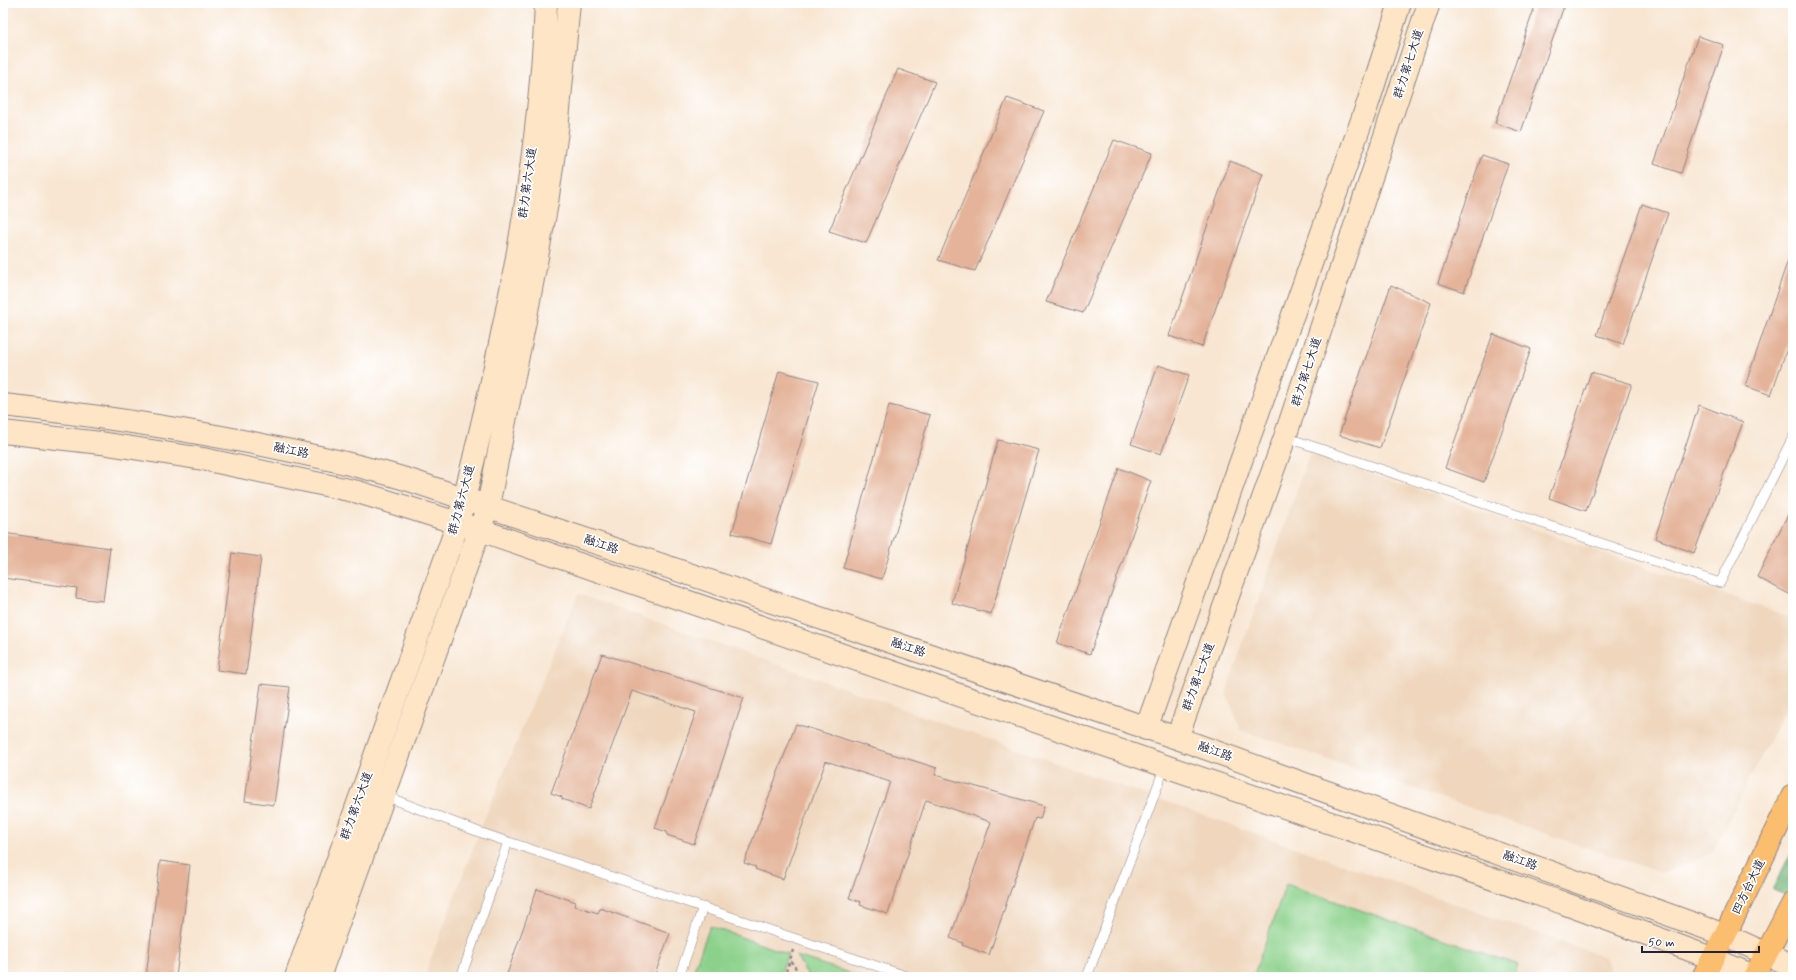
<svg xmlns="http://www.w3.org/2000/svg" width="1796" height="980" font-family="Mynerve,'LXGW WenKai TC',sans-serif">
<rect width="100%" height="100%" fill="#fff"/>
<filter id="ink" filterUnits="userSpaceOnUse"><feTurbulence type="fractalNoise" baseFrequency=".025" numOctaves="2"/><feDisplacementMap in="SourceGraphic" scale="8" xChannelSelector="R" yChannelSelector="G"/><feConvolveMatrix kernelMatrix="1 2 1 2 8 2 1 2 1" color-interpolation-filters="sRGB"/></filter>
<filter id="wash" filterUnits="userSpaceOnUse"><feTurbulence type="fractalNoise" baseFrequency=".012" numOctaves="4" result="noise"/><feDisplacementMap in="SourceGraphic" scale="16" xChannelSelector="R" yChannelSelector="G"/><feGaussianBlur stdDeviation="0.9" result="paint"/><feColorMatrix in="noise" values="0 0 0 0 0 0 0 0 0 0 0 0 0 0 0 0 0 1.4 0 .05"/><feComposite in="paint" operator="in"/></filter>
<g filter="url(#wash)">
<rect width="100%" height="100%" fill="#f8e6d2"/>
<!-- built -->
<path fill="#efd6bc" d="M1310,453L1793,618V694L1712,853L1662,873L1241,730L1226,692Z
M578,594L1605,957L1612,977H424L479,832Z"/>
<!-- green -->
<path fill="#8cd18b" stroke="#577a63" d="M1286,884L1518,965L1514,977H1253Z
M710,926L788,954L779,977H691Z
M796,956L862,977H809Z"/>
<!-- forest -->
<path fill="#71b377" stroke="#4a6a59" d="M1793,849V882L1786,895L1772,890Z"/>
<g id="blocks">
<!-- building -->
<path fill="#e4b399" d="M1536,3H1555L1564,6L1521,132L1495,123Z
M1698,36L1724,45L1681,173L1654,164Z
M898,69L935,82L866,243L829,231Z
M1007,98L1044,111L975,271L938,260Z
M1114,140L1152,153L1083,313L1046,302Z
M1482,155L1508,164L1464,292L1438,283Z
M1230,161L1263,174L1202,347L1169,336Z
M1642,204L1668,213L1623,344L1597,335Z
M1791,251L1793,252V331L1771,395L1745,386Z
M1391,285L1431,303L1380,448L1339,435Z
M1493,334L1531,349L1484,482L1445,468Z
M1158,365L1189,375L1161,454L1131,444Z
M779,371L819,381L771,544L732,533Z
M1591,372L1632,384L1586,511L1549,498Z
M889,405L930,415L882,579L843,568Z
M1699,405L1743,422L1694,553L1655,538Z
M998,440L1039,450L991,614L952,603Z
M1119,468L1151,481L1090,654L1057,643Z
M1793,504V585L1789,594L1757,577Z
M3,533L110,548L103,601L76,598L77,588L3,578Z
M232,553L261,557L246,674L217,670Z
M602,654L744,698L694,844L667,835V832L655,828L696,712L632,691L589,809L562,799V797L551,793Z
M261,684L290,687L274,805L245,801Z
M796,724L937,768L935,775L1044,806L1040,819L1035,818L989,955L962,945L963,943L950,938L991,822L926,800L888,914L860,905L861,902L849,898L890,782L826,761L783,879L755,869L756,867L744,863Z
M160,861L190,865L176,977H146Z
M537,889L576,902L575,906L598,913L600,908L670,933L654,977H506Z"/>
</g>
</g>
<g filter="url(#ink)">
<use href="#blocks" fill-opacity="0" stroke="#8d8486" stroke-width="1"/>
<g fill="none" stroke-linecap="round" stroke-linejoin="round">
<!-- service casing -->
<g stroke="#8d8486" stroke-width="10">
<path id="service" d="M1285,437L1720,583L1793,437
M385,796L479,832L909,977
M461,977L508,842
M679,977L703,907
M1087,977L1165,766"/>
</g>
<!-- secondary casing -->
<g stroke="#8d8486" stroke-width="24">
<path id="secondary" d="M3,405C87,414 170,427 253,443C306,454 360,465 412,481L1177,738L1725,935L1793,966
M3,432L101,443L203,459L358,492L480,530L1563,903L1714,959L1756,977
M1146,729L1368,103L1400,3
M1177,738L1285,437L1429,3
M296,977L458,523C501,353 539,179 546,3
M319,977L488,506L527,311L547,203L557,131L569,3"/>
</g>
<!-- primary casing -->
<g stroke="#8d8486" stroke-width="24">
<path id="primary" d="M1703,977L1725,935L1793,795
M1754,977L1793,903"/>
</g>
<!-- path -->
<path stroke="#8d8486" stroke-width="2.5" stroke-dasharray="3 3" stroke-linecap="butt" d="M793,950L790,960L802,977
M784,977L790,960"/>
<!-- service -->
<use href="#service" stroke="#fff" stroke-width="9"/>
<!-- secondary -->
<use href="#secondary" stroke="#fde5c5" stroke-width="22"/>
<!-- primary -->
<use href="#primary" stroke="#fbbd6e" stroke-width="22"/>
</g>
</g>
<g text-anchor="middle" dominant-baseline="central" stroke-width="3.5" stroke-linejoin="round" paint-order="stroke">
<!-- street labels -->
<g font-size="12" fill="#22223b" stroke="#fff">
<text transform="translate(1409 64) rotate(-72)">群力第七大道</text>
<text transform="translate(528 183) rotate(-82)">群力第六大道</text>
<text transform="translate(1307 372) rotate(-72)">群力第七大道</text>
<text transform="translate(291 451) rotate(12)">融江路</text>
<text transform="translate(462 500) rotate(-75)">群力第六大道</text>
<text transform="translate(601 545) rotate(19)">融江路</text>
<text transform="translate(908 648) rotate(19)">融江路</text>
<text transform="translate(1199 677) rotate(-70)">群力第七大道</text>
<text transform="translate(1215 752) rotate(20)">融江路</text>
<text transform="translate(357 806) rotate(-70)">群力第六大道</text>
<text transform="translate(1520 861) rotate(20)">融江路</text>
<text transform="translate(1749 887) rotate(-64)">四方台大道</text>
</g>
</g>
<!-- margin -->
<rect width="1796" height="980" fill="none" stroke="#fff" stroke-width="16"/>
<!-- scale -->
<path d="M1642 946v6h117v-6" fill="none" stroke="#22223b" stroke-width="2"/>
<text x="1648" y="946" font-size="12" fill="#22223b" stroke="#ffffff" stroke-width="3" paint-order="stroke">50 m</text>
</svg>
